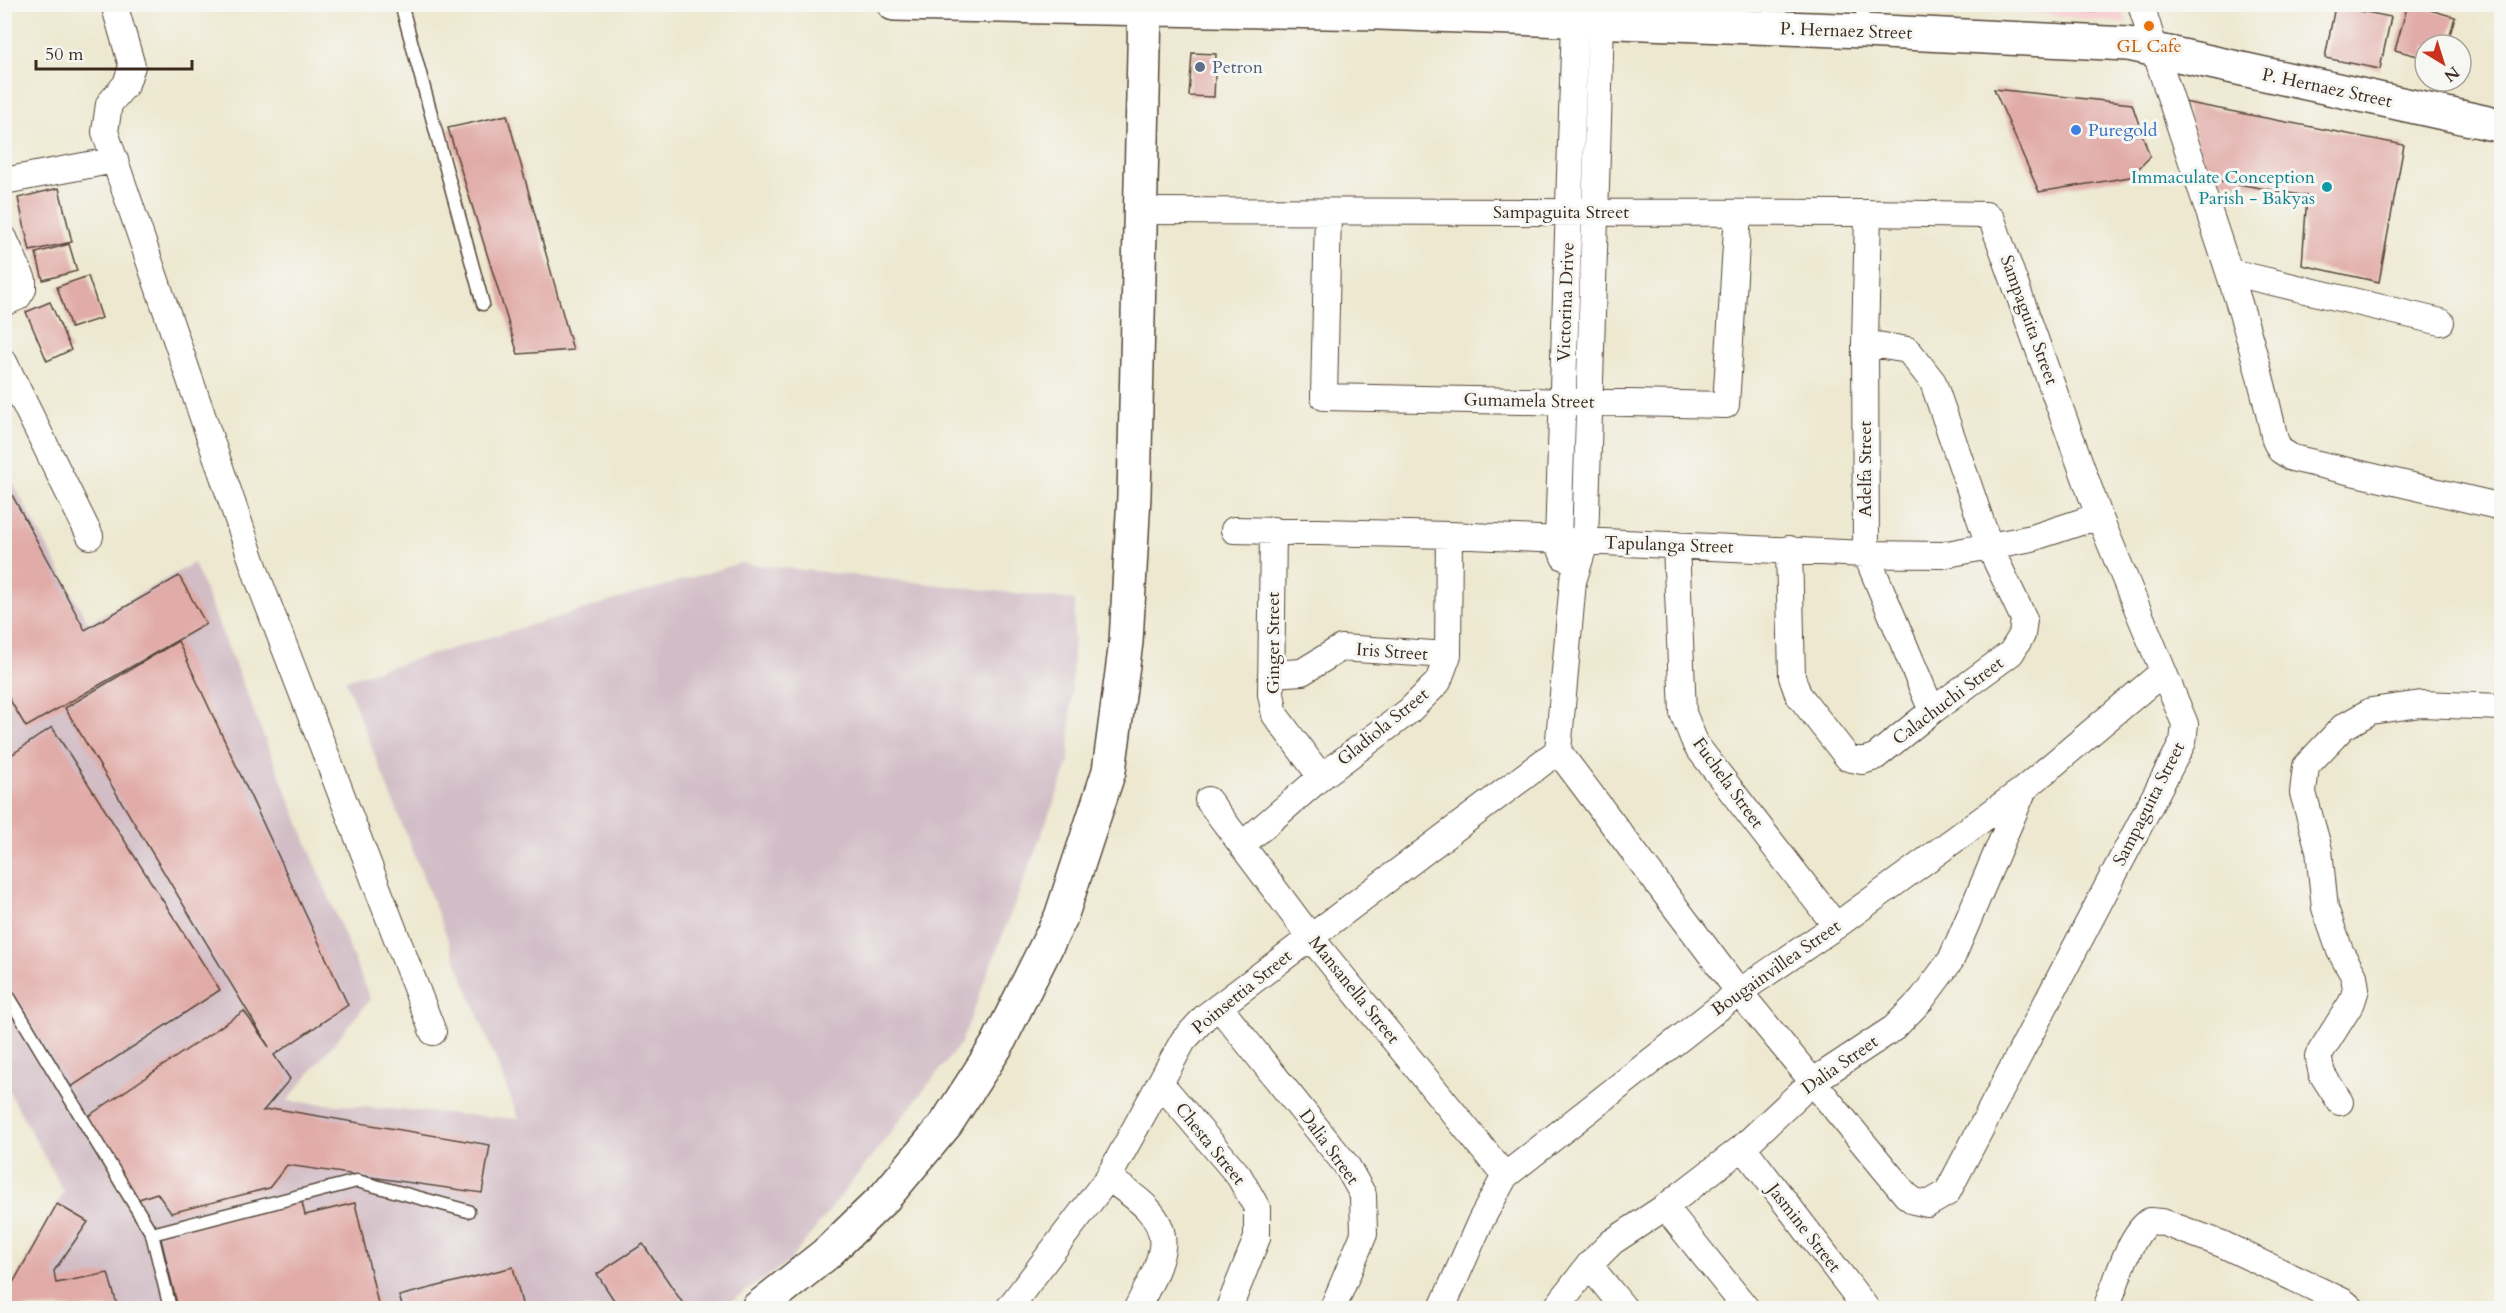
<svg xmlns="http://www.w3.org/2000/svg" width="2506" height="1313" font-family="Cardo,serif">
<rect width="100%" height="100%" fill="#f6f6f2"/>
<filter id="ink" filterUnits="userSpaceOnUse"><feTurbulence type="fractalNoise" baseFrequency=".0167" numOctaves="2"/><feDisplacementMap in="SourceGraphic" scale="12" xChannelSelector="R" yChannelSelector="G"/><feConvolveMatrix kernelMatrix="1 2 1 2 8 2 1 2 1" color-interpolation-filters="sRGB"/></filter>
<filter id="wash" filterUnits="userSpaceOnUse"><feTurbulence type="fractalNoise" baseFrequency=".008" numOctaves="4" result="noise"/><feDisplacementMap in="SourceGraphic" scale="24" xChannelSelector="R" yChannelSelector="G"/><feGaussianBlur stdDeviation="1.35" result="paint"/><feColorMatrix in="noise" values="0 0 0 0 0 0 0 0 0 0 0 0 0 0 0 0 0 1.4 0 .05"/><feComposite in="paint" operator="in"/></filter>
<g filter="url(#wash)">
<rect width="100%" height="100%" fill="#ede8cf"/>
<!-- built -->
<path fill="#f7cfd1" d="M2010,4L2121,5L2127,24L2009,10Z"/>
<!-- industrial -->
<path fill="#d2bdc6" d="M4,466L88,623L194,563L370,999L287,1101L519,1119L345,680L741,563L1075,600L1069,763L961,1043L789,1262L721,1308H5V1297H6L64,1192L5,1084Z"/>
<g id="blocks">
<!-- building -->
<path fill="#e1aba7" d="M2070,4H2097L2096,12L2070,9Z
M2408,4L2455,17L2447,45H2425V58L2395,50Z
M2335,6L2391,17L2380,69L2325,58Z
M1192,53L1216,54L1214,97L1189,96Z
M1994,89L2132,104L2150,157L2130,177L2039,192Z
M2184,102L2404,145L2379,282L2302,265L2307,196L2209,179Z
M507,115L573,350L518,354L448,128Z
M59,188L72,242L30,251L18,198Z
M69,244L77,271L43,280L36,253Z
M88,276L102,318L71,328L57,287Z
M50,302L71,350L47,361L26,312Z
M4,480L85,630L179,576L206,624L26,727L4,690Z
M178,641L348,1005L274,1055L290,1079L263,1111L277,1109L490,1145L482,1193L287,1165L269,1188L171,1213L157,1193L136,1200L87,1117L244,1011L269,1047L65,708Z
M52,727L220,990L71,1087L4,977V760Z
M301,1198L305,1215L355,1203L379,1308H178L160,1235Z
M57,1204L88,1222L54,1271L56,1283L108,1273L118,1308H4V1299Z
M643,1244L686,1308H619L597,1274Z
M513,1267L523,1308H403L399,1296Z"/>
</g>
</g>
<g filter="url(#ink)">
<use href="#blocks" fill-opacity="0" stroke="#564639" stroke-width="1.5"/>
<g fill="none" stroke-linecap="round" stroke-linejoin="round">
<!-- lane casing -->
<g stroke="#564639" stroke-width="15">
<path id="lane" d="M401,4L483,304
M1862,4L1863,30
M4,989L152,1234L170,1308
M152,1234L357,1181L468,1211"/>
</g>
<!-- street casing -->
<g stroke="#564639" stroke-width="28">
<path id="street" d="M114,4L132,66L126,84L109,104L105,132L259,581L433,1032
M2141,4C2183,150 2244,291 2275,440L2280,450L2292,458L2502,507
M4,181L115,160
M1140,211L1868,213L1986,215L1992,220L2099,516L2185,724L2183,742L1947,1193L1928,1204L1914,1201L1906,1195L1739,992L1558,751
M1328,212L1324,397L1726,405L1738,213
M1868,213L1865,343L1866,554L1932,711
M4,238L23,280V289L18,297L4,303
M2230,272L2441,322
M4,362L90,536
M1234,530L1449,535L1866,554L1942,555L2032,538L2099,516
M1273,530L1271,694L1275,715L1321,777
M1676,545L1683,713L1696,745L1836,926
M1789,549L1792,677L1798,694L1848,758L1862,761L1875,757L1932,711L2011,653L2022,635L2024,619L1990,548L1933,382L1908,350L1865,343
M1564,557L1558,541L1575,21
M1271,674L1302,672L1341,648L1448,655
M1558,751L1573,581L1585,543L1601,22
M1208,800L1311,938L1505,1176
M1242,845L1321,777L1409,711L1438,682L1448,655L1449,535
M1219,1007L1347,1166L1363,1195L1364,1234L1333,1308
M1161,1084L1239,1176L1257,1208V1238L1229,1308
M2340,1102L2322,1074L2318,1056L2352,1002L2356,989L2354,976L2340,951L2325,908L2319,850L2303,793L2306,766L2343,727L2371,711L2421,704L2502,707
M1743,1147L1866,1308
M1108,1178C1131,1194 1167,1215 1162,1248C1159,1269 1146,1290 1137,1308
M1665,1207L1746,1308
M1589,1265L1624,1308
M1009,1308L1108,1178L1183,1041L1205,1017L1558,751
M1442,1308L1481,1220L1505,1176L1739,992L1836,926L2024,789L2163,672
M1556,1308L1589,1265L1612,1242L1665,1207L1743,1147L1812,1082L1894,1028L1922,999L1951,960L2024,789
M2106,1308C2116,1285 2129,1234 2150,1221L2162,1222L2222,1244L2344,1302L2351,1308"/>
</g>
<!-- secondary casing -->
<g stroke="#564639" stroke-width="36">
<path id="secondary" d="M894,4L1379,13L1863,31L2128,44L2502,126
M758,1308L826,1254L885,1197L946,1124L997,1045L1061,917L1109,771L1126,642L1134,496L1145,7"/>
</g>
<!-- lane -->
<use href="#lane" stroke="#fff" stroke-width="12"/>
<!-- street -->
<use href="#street" stroke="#fff" stroke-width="26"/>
<!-- secondary -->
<use href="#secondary" stroke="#fff" stroke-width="33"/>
</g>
</g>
<!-- markers -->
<circle fill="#e8710a" stroke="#f6f6f2" stroke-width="2" cx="2149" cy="26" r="6"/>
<circle fill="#5c6f8a" stroke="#f6f6f2" stroke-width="2" cx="1200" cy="67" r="6"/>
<circle fill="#3f7fe0" stroke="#f6f6f2" stroke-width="2" cx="2076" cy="130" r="6"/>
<circle fill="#0f9aa8" stroke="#f6f6f2" stroke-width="2" cx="2327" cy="187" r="6"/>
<g text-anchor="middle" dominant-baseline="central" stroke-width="6" stroke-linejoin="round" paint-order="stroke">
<!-- street labels -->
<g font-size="18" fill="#3b2a1e" stroke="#f6f6f2">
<text transform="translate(1846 31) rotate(2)">P. Hernaez Street</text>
<text transform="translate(2327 88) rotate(12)">P. Hernaez Street</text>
<text x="1561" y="212">Sampaguita Street</text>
<text transform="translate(1566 302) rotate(-88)">Victorina Drive</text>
<text transform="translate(2029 320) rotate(70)">Sampaguita Street</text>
<text transform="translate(1529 401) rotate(1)">Gumamela Street</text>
<text transform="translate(1865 469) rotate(-90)">Adelfa Street</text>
<text transform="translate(1669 545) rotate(2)">Tapulanga Street</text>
<text transform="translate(1273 643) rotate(-90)">Ginger Street</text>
<text transform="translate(1392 652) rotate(4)">Iris Street</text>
<text transform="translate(1948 701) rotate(-37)">Calachuchi Street</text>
<text transform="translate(1383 727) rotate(-39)">Gladiola Street</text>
<text transform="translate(1728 783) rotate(54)">Fuchela Street</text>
<text transform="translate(2149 804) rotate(-63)">Sampaguita Street</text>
<text transform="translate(1776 968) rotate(-35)">Bougainvillea Street</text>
<text transform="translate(1354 990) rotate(51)">Mansanella Street</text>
<text transform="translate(1242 992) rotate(-39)">Poinsettia Street</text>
<text transform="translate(1840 1065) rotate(-35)">Dalia Street</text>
<text transform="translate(1210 1144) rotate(51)">Chesta Street</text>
<text transform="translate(1329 1147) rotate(54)">Dalia Street</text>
<text transform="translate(1804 1228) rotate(52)">Jasmine Street</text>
</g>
<!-- food labels -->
<g font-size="18" fill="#c56008" stroke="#f6f6f2">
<text x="2149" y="46">GL Cafe</text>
</g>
<!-- service labels -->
<g font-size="18" fill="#4e5e75" stroke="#f6f6f2" text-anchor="start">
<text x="1212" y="67">Petron</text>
</g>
<!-- shop labels -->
<g font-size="18" fill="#366cbe" stroke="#f6f6f2" text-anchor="start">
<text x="2088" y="130">Puregold</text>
</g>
<!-- culture labels -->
<g font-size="18" fill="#0d838f" stroke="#f6f6f2" text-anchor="end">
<text x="2315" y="177">Immaculate Conception<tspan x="2315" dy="21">Parish - Bakyas</tspan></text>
</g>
</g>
<!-- margin -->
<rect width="2506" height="1313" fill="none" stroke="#f6f6f2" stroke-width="24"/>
<!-- north arrow -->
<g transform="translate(2443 63) rotate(142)"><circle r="28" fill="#f6f6f2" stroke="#aba49d" stroke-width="1.5"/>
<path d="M0-4.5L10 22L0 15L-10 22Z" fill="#c8321e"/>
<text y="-9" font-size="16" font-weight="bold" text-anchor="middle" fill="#3b2a1e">N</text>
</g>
<!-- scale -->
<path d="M36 60v9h156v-9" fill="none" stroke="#3b2a1e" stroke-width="3"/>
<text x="45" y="60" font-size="18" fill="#3b2a1e" stroke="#f6f6f2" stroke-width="4.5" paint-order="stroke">50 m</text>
</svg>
